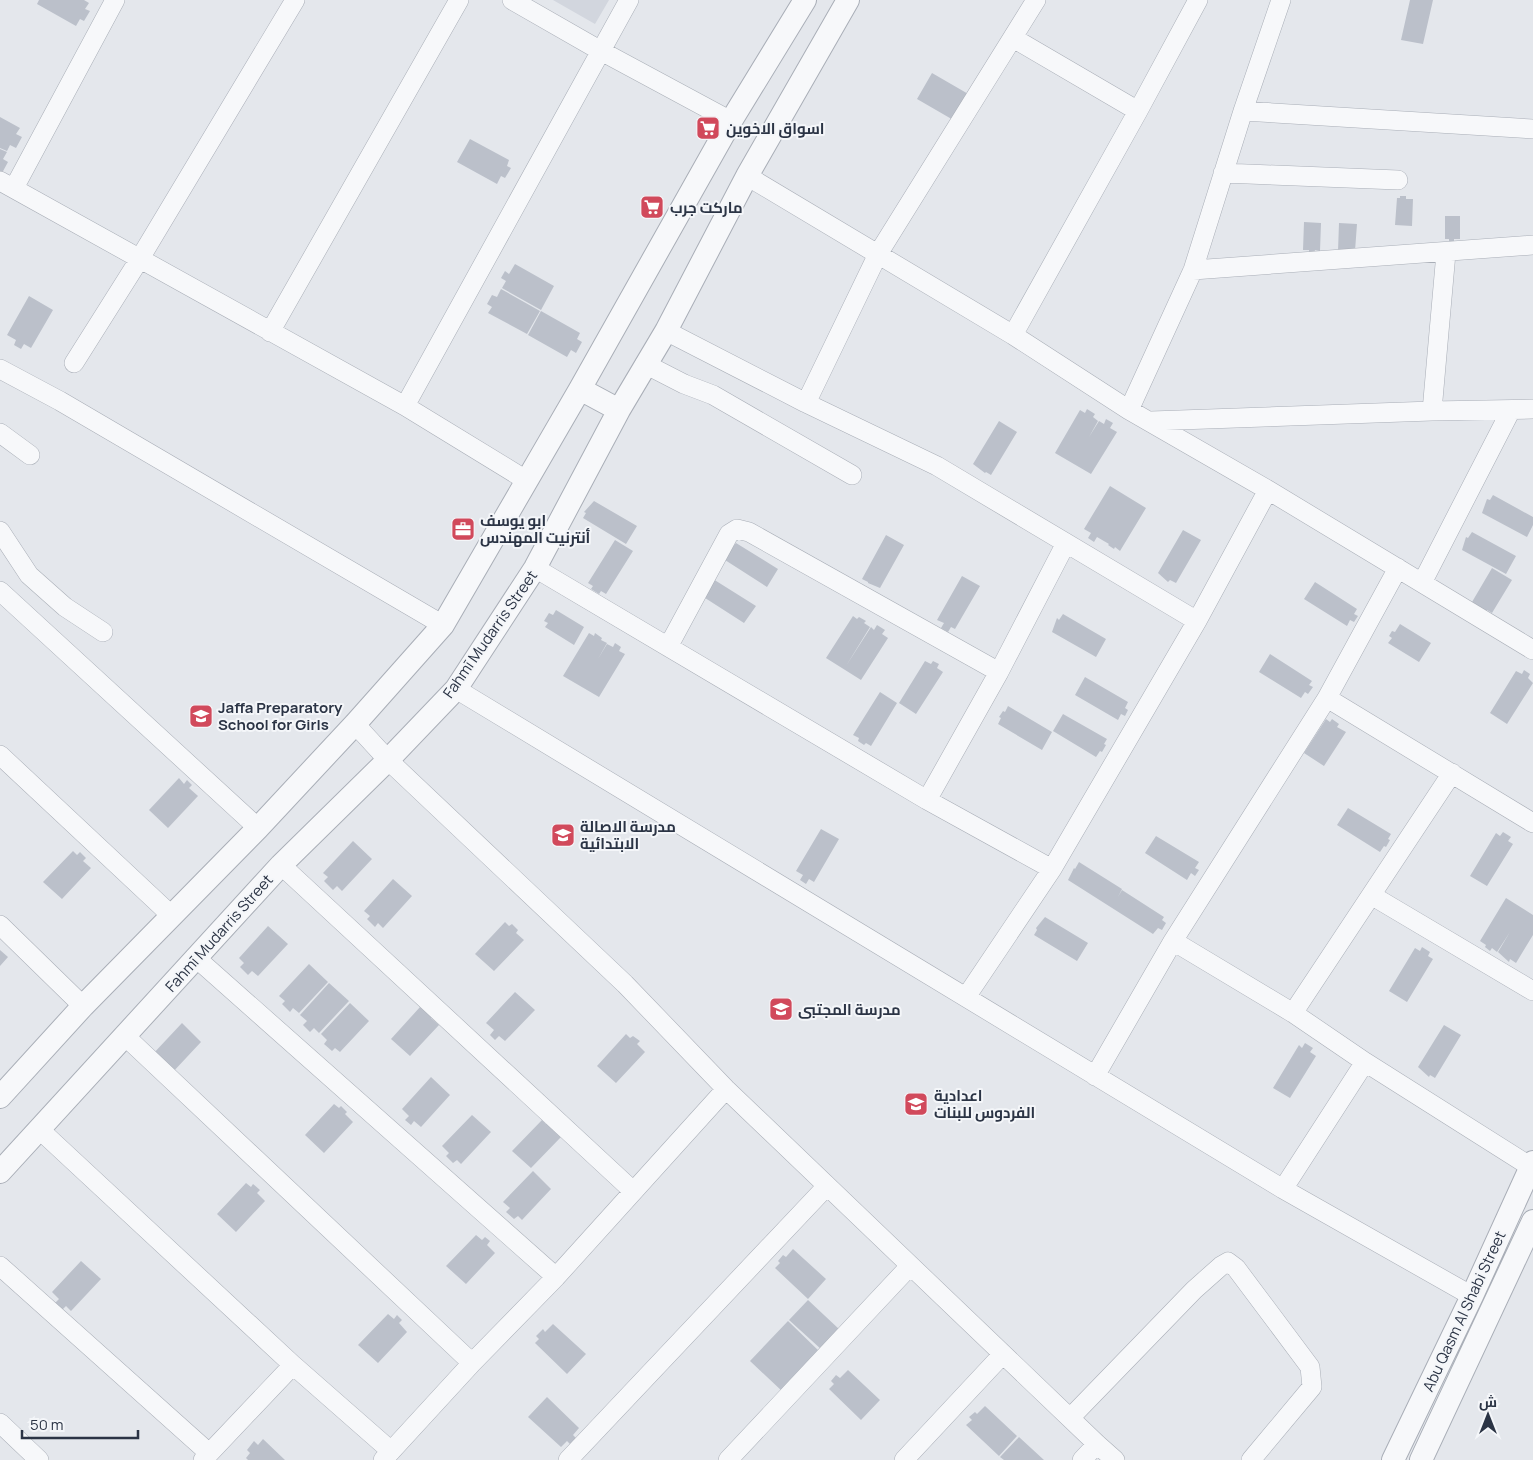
<svg xmlns="http://www.w3.org/2000/svg" width="1533" height="1460" font-family="Manrope,Cairo,sans-serif">
<rect width="100%" height="100%" fill="#e4e7ec"/>
<!-- built -->
<path fill="#d2d6de" d="M553,0H609L595,24Z"/>
<!-- building -->
<path fill="#bbc0ca" d="M39,0H84L89,3L85,9L90,11L84,21L80,19L76,26L37,4Z
M1410,0H1433L1423,44L1401,40Z
M932,73L970,95L955,121L917,99Z
M0,117L20,128L16,134L22,137L16,148L10,145L7,151L0,148Z
M470,139L509,160L507,166L511,168L505,178L501,176L497,184L457,162Z
M0,149L7,152L3,159L8,162L2,173L0,171Z
M1400,196H1406V199H1413L1412,226L1395,225L1397,198H1400Z
M1445,216H1460V239H1454V242H1449V239H1445Z
M1304,222L1321,223L1320,251L1315,250L1314,254H1309V250H1303Z
M1339,223L1357,224L1355,251H1338Z
M515,264L554,286L541,310L502,288L506,281L501,278L505,271L509,274Z
M501,289L540,311L527,334L488,313L492,307L487,304L492,295L497,297Z
M29,296L53,310L31,348L24,344L21,349L14,345L16,340L7,335Z
M541,311L580,333L577,339L582,342L576,353L571,350L567,357L528,335Z
M1087,409L1095,414L1093,417L1098,421L1089,437L1099,421L1104,424L1106,419L1113,423L1110,428L1117,432L1091,474L1055,453L1080,410L1085,413Z
M999,421L1017,432L991,475L986,472L985,473L973,464Z
M1110,486L1146,508L1120,551L1115,547L1114,549L1108,545L1109,544L1097,537L1094,542L1088,538L1091,533L1084,529Z
M1493,495L1533,517V525L1527,537L1482,513L1487,499L1490,500Z
M594,501L637,526L626,544L583,518L586,513L584,512Z
M1183,530L1201,540L1176,583L1170,580L1168,582L1158,573Z
M1472,532L1516,556L1506,574L1462,550L1466,537L1468,538Z
M886,535L904,545L880,588L868,583V582L862,579Z
M615,540L633,551L606,594L601,591L599,594L591,589L593,586L588,583Z
M736,543L778,569L767,587L725,560L729,546L732,548Z
M1492,568L1512,580L1492,613L1487,610L1485,613L1479,609L1480,607L1472,602Z
M962,576L980,586L955,629L951,627L948,632L941,628L944,623L937,620Z
M713,579L756,606L744,623L702,596Z
M1315,582L1357,609L1354,614L1358,616L1354,622L1350,620L1347,626L1304,599Z
M556,610L584,627L574,645L545,627L548,623L544,621L549,613L553,615Z
M1063,614L1106,639L1096,657L1052,632L1057,618L1059,620Z
M853,616L857,619L859,617L866,621L864,623L870,627L846,666L871,627L874,630L877,625L885,630L882,634L888,638L861,680L826,658Z
M1400,624L1431,643L1419,662L1388,643L1392,638L1389,636L1392,631L1395,632Z
M589,633L594,636L595,633L602,638L601,640L607,643L598,659L607,644L613,647L615,643L621,647L619,651L625,654L599,697L563,676Z
M1270,654L1312,681L1309,685L1313,687L1308,694L1305,692L1301,698L1259,672Z
M925,661L931,664L933,661L939,664L937,668L943,672L916,714L899,703Z
M1524,670L1530,674L1528,678L1533,683L1507,724L1490,713L1516,671L1522,674Z
M1085,677L1128,702L1125,708L1128,710L1125,716L1121,714L1118,720L1075,695Z
M880,692L897,703L871,746L866,743L864,745L858,741L859,738L853,735Z
M1008,706L1052,732L1042,750L998,724L1001,718L999,717L1003,711L1005,712Z
M1063,714L1107,739L1104,744L1106,745L1102,752L1100,751L1096,757L1053,731Z
M1326,719L1330,722L1332,719L1339,724L1337,727L1346,732L1324,766L1304,753Z
M179,778L184,784L187,780L192,785L189,788L198,796L168,828L149,810Z
M1348,808L1391,834L1388,839L1390,840L1386,847L1384,846L1380,852L1337,825Z
M821,829L839,839L814,882L809,879L806,884L800,880L803,875L796,871Z
M1503,832L1511,837L1508,841L1513,844L1487,886L1470,876L1496,833L1500,836Z
M1156,836L1199,862L1195,868L1199,870L1195,876L1191,873L1187,880L1145,853Z
M353,841L372,859L342,891L337,886L333,890L324,881L328,877L323,873Z
M73,851L77,855L80,852L86,858L83,861L91,868L62,899L43,882Z
M1079,862L1122,889L1118,897L1122,890L1164,917L1162,920L1166,923L1162,930L1158,928L1153,934L1068,880L1074,868L1075,869Z
M393,879L412,896L383,928L378,923L375,927L367,919L370,916L364,911Z
M1506,898L1533,915V935L1516,963L1510,959L1509,962L1498,952L1510,932L1497,952L1492,948L1490,951L1485,947L1486,945L1480,941Z
M1045,917L1088,943L1077,961L1034,935L1037,930L1036,928Z
M505,922L509,926L512,924L518,930L516,933L524,940L494,971L475,954Z
M268,926L288,944L258,976L252,971L248,975L240,967L244,963L239,958Z
M1422,947L1430,952L1428,956L1433,959L1407,1002L1389,991L1415,948L1420,951Z
M0,950L8,957L0,966Z
M309,964L328,982L299,1013L293,1008L290,1012L282,1004L285,1001L279,996Z
M329,983L349,1001L319,1033L314,1028L310,1032L303,1025L307,1021L300,1015Z
M515,992L535,1010L505,1041L499,1036L495,1040L490,1035L494,1030L486,1023Z
M350,1003L369,1021L340,1052L335,1048L332,1051L324,1044L327,1040L321,1034Z
M420,1007L425,1011L427,1009L434,1015L431,1018L439,1025L410,1056L391,1039Z
M182,1023L201,1042L172,1073L152,1055Z
M1444,1025L1461,1035L1435,1078L1430,1075L1429,1077L1418,1067Z
M626,1034L630,1038L633,1036L640,1041L637,1044L645,1052L616,1083L597,1066Z
M1305,1043L1313,1048L1310,1052L1316,1056L1290,1098L1273,1088L1299,1045L1302,1048Z
M431,1077L450,1095L421,1127L414,1121L411,1125L405,1120L409,1116L402,1109Z
M334,1104L339,1108L341,1106L347,1112L345,1114L353,1122L324,1153L305,1135Z
M472,1115L491,1132L461,1164L457,1160L453,1163L446,1156L449,1153L442,1146Z
M542,1120L546,1124L549,1121L555,1127L553,1130L561,1137L531,1168L512,1151Z
M533,1171L551,1189L522,1220L518,1216L514,1219L506,1212L510,1208L503,1202Z
M246,1183L251,1187L253,1184L260,1190L257,1193L265,1201L236,1232L217,1214Z
M476,1235L482,1240L485,1237L490,1241L487,1245L495,1253L466,1284L446,1266Z
M793,1249L826,1279L808,1299L775,1268L780,1263L778,1261L783,1255L786,1257Z
M81,1261L101,1279L71,1311L66,1306L62,1310L55,1303L59,1299L52,1292Z
M808,1300L840,1330L822,1350L789,1320Z
M388,1314L394,1319L397,1315L402,1320L399,1323L407,1332L378,1363L358,1345Z
M788,1321L820,1352L783,1392L750,1361Z
M553,1324L586,1354L567,1374L535,1343L539,1339L536,1336L543,1329L545,1332Z
M848,1370L880,1400L861,1420L829,1389L834,1384L831,1381L836,1375L840,1378Z
M547,1397L579,1428L573,1435L576,1438L570,1444L567,1441L561,1447L528,1417Z
M985,1406L1017,1436L999,1456L966,1425L972,1420L969,1417L975,1412L977,1414Z
M1019,1437L1044,1460H1004L1000,1457Z
M263,1439L285,1460H248L246,1458L250,1453L247,1450L254,1441L258,1445Z"/>
<g fill="none" stroke-linecap="round" stroke-linejoin="round">
<!-- minor casing -->
<g stroke="#a9aeb7" stroke-width="20">
<path id="minor" d="M512,0L601,51L731,121
M1013,38L1138,111
M1243,111L1533,129
M1223,173L1398,180
M747,176L1013,335L1129,410L1268,490L1533,650
M0,181L405,406L526,480
M14,188L115,0
M1193,270L1533,245
M666,331L806,403L937,466L1197,621
M270,332L459,0
M1013,335L1138,111L1198,0
M74,363L139,260L295,0
M645,364L684,384L713,395L852,475
M0,369L60,401L443,625
M806,403L878,254L1036,0
M405,406L629,0
M1129,410L1193,270L1243,111L1281,0
M1432,411L1446,253
M1151,421L1432,411L1533,409
M0,433L30,455
M0,531L29,575L65,607L103,632
M535,568L927,800L1052,869
M1422,583L1511,410
M0,591L258,828
M668,647L729,534L737,529L749,532L999,672
M456,689L1283,1189L1472,1296
M1327,698L1533,823
M355,724L388,760L625,984L726,1089L1097,1444L1115,1460
M0,755L172,916
M927,800L999,672L1066,543
M281,865L633,1191
M1371,895L1533,991
M0,925L83,1006
M1173,941L1293,1013L1365,1062L1531,1167
M195,957L556,1277
M966,997L1052,869L1197,621L1268,490
M1293,1013L1452,773
M125,1036L472,1363
M1095,1076L1173,941L1327,698L1398,568
M39,1129L293,1365L391,1451
M1283,1189L1365,1062
M0,1266L209,1453
M1070,1418L1194,1290L1221,1266L1228,1262L1236,1268L1310,1367L1312,1387L1251,1460
M0,1423L39,1460
M203,1460L293,1365
M383,1460L472,1363L556,1277L726,1089
M568,1460L826,1187
M728,1460L910,1266
M904,1460L1003,1354
M1082,1460L1097,1444"/>
</g>
<!-- tertiary casing -->
<g stroke="#a9aeb7" stroke-width="24">
<path id="tertiary" d="M580,389L619,410
M0,1097L83,1006L258,828L355,724L443,625L580,389L731,121L805,0
M0,1172L281,865L388,760L456,689L535,568L619,410L666,331L747,176L848,0
M1393,1460L1472,1296L1533,1162
M1421,1460L1533,1221"/>
</g>
<!-- minor -->
<use href="#minor" stroke="#f7f8fa" stroke-width="19"/>
<!-- tertiary -->
<use href="#tertiary" stroke="#f7f8fa" stroke-width="22"/>
</g>
<!-- icons -->
<defs>
<g id="supermarket-square" transform="scale(1.25)"><rect x="-9" y="-9" width="18" height="18" rx="4" fill="#d1495b" stroke="#f4f6f9"/><path d="M-6-5.5h2.5l.6 2H6L4.5 2H-2.5L-4.4-4H-6ZM-1.5 3.2a1.3 1.3 0 1 0 .1 0ZM3 3.2a1.3 1.3 0 1 0 .1 0Z" fill="#fff"/></g>
<g id="office-square" transform="scale(1.25)"><rect x="-9" y="-9" width="18" height="18" rx="4" fill="#d1495b" stroke="#f4f6f9"/><path d="M-6-3h4V-5.5h4V-3h4V5H-6ZM-1-4.5V-3h2v-1.5ZM-6 0V1H6V0Z" fill="#fff"/></g>
<g id="school-square" transform="scale(1.25)"><rect x="-9" y="-9" width="18" height="18" rx="4" fill="#d1495b" stroke="#f4f6f9"/><path d="M0-5L7-2L0 1L-7-2ZM-4 1L0 2.5L4 1V4Q0 6-4 4Z" fill="#fff"/></g>
</defs>
<g fill-rule="evenodd">
<use href="#supermarket-square" x="708" y="128"/>
<use href="#supermarket-square" x="652" y="207"/>
<use href="#office-square" x="463" y="529"/>
<use href="#school-square" x="201" y="716"/>
<use href="#school-square" x="563" y="835"/>
<use href="#school-square" x="781" y="1009"/>
<use href="#school-square" x="916" y="1104"/>
</g>
<g text-anchor="middle" dominant-baseline="central" stroke-width="4" stroke-linejoin="round" paint-order="stroke">
<!-- poi labels -->
<g font-size="15" font-weight="bold" fill="#2b3445" stroke="#f4f6f9" text-anchor="start">
<text x="726" y="128">اسواق الاخوين</text>
<text x="670" y="207">ماركت جرب</text>
<text x="480" y="520">ابو يوسف<tspan x="480" dy="17">أنترنيت المهندس</tspan></text>
<text x="218" y="707">Jaffa Preparatory<tspan x="218" dy="17">School for Girls</tspan></text>
<text x="580" y="826">مدرسة الاصالة<tspan x="580" dy="17">الابتدائية</tspan></text>
<text x="798" y="1009">مدرسة المجتبى</text>
<text x="934" y="1095">اعدادية<tspan x="934" dy="17">الفردوس للبنات</tspan></text>
</g>
<!-- street labels -->
<g font-size="15" fill="#2b3445" stroke="#f4f6f9">
<text transform="translate(490 634) rotate(-55)">Fahmī Mudarris Street</text>
<text transform="translate(219 933) rotate(-48)">Fahmī Mudarris Street</text>
<text transform="translate(1464 1311) rotate(-65)">Abu Qasm Al Shabi Street</text>
</g>
</g>
<!-- north arrow -->
<g transform="translate(1488 1415)" stroke="#f4f6f9" stroke-width="4" paint-order="stroke">
<path d="M0-4L9 19L0 12L-9 19Z" fill="#2b3445"/>
<text y="-8" font-size="14" font-weight="bold" text-anchor="middle" fill="#2b3445">ش</text>
</g>
<!-- scale -->
<path d="M22 1430v8h116v-8" fill="none" stroke="#2b3445" stroke-width="2.5"/>
<text x="30" y="1430" font-size="15" fill="#2b3445" stroke="#f4f6f9" stroke-width="4" paint-order="stroke">50 m</text>
</svg>
